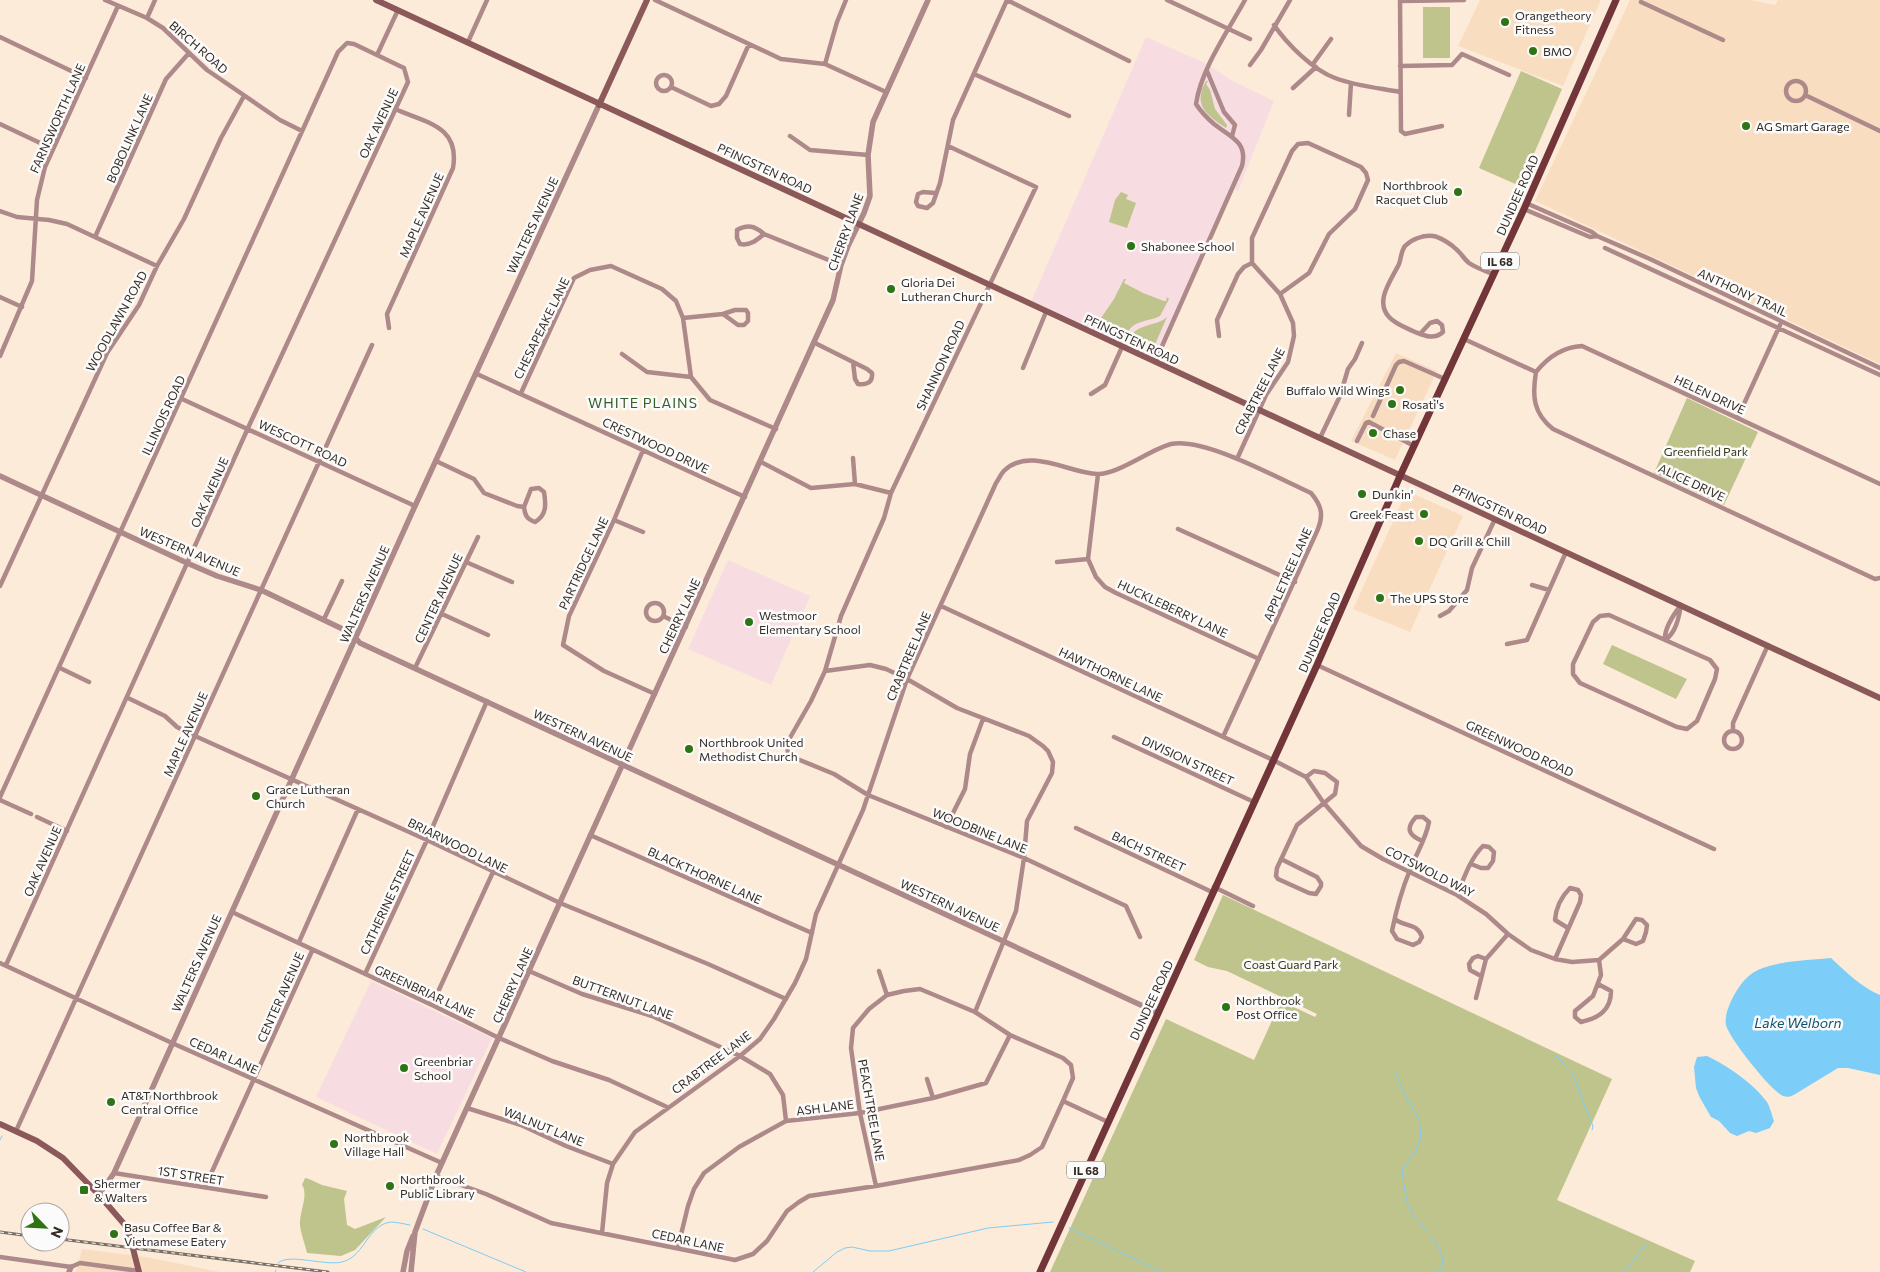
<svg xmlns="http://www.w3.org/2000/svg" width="1880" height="1272" font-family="Commissioner,sans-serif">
<rect width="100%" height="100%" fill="#fdebd9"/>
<!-- built -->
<path fill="#f9ddc1" d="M1480,0H1601L1563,86L1458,46Z
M1630,0H1751L1775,5L1778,0H1880V364L1535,201Z
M1396,353L1437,371L1395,460L1351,441Z
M1407,491L1463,516L1410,632L1353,609Z
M82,1249L146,1257L220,1272H76Z"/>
<!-- education -->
<path fill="#f7dde1" d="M1146,37L1205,63L1231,80L1274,101L1238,191L1234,189L1155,362L1030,304Z
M728,560L810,596L771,685L688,649Z
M371,981L492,1038L437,1154L316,1097Z"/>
<!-- green -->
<path fill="#bfc38c" d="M1423,7H1450V58H1423Z
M1521,71L1562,89L1520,186L1479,168Z
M1206,81H1208L1206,84L1210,90L1215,109L1227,125L1226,128C1207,115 1192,105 1206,81Z
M1121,192L1128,195L1126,199L1136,203L1127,228L1109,222L1115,200Z
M1124,279H1126L1124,283L1143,293L1164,301H1166L1167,297L1169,299L1160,316C1145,323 1133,319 1125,337L1097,324L1114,299Z
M1167,317L1153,349L1130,338C1137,323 1156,327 1167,317Z
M1130,339L1156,351L1150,354L1133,347L1129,344Z
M1687,398L1758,432L1724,505L1654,473Z
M1612,645L1687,679L1676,699L1603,664Z
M1223,895L1612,1079L1557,1200L1695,1261L1690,1272H1050L1166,1019L1254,1060L1281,1001L1315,1017L1317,1014L1227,971L1208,967L1194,960Z
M305,1178L309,1179L322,1185L347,1191L344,1199L347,1225L355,1229L386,1217L355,1250L341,1256L307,1253C305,1244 301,1234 300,1225C299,1212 309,1195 302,1185Z"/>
<!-- water -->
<path fill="#7ccdf8" d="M1831,958C1846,972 1861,987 1880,995V1075L1848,1068H1838L1797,1093C1792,1096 1789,1098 1783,1096C1771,1091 1729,1038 1726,1025C1723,1011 1739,983 1750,975C1766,961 1810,960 1831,958Z
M1707,1056C1728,1066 1753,1083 1767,1102C1770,1107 1772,1115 1774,1121L1770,1128L1756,1133L1749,1131L1737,1136L1730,1133L1719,1121L1711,1117L1700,1098L1696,1088L1694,1067L1697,1057Z"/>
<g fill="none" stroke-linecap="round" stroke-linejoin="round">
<!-- stream -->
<path stroke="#7ccdf8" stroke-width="1" d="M1556,1056L1572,1073L1593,1126L1592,1130
M1396,1074L1407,1100L1419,1119L1421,1135L1416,1150L1402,1170C1404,1182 1404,1197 1410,1209C1420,1230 1445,1241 1443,1269L1436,1272
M0,1140L2,1136
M1069,1228L1162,1272
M423,1229L526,1272
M278,1263C290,1252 328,1268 345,1261C365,1254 368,1225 391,1222C396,1222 404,1224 410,1225
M275,1272L276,1270
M813,1272L837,1252L845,1248L852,1247L870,1251H889L988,1228L1053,1222
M1624,1272L1647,1243"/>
<!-- minor -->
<path stroke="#ae898a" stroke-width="4.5" d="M105,0L147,18L163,28L207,70L280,120L302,131
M655,0L781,59L825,64L886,92
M1167,0L1250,39
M1400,0L1401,131L1405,134L1442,126
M1401,1L1464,0
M1641,2L1723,40
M147,18L155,0
M1274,25C1287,44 1313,70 1335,78C1356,86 1379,88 1400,92
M0,37L86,78
M468,42L487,0
M377,55L398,10
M825,64L837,22L846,0
M1313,64L1331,39
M1250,65L1261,50L1290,0
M1400,66L1452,65L1462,54L1509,75
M1207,71L1224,112L1235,125L1232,136
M974,74L1069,116
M656 83a8 8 0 1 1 16 0a8 8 0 1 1-16 0Z
M1786 91a10 10 0 1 1 20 0a10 10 0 1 1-20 0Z
M671,87L711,106L719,104L726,96L749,44
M1293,88L1316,67
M1805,95L1880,131
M1349,115L1351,83
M0,124L53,149
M790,136L810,150L868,155
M948,146L1036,187L891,493L884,518L841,616L825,671L811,701L787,743L788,753L795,758L834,774L868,795L1024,858L1126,906L1140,937
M935,193L923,192L918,194L916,202L918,206L927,208L933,203L940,183L953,120L1007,0L1129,61
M1524,209L1590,237L1597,236L1592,232L1526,203
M0,211L17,217L49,220L67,224L157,266
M764,234C757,240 750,246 740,244L737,238V230C748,224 755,226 764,234L841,265
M1597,236L1650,259L1880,368
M95,237L166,79L189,53
M1605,248L1880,375
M0,297L22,307
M683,318L723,314L738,325H744L748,321V313L746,310H735L723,314
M389,328L387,314L453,168C460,126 427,123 395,109
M1420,334L1430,323L1437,321L1442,325L1443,332C1434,340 1425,336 1415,332C1407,328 1395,324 1389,317C1374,301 1392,279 1399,264C1401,259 1401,251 1405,246C1412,239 1423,235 1433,236C1440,237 1451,244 1456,249C1461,253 1464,259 1469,263C1476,268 1486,271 1493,274
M1219,336L1217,320L1238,274L1244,267L1252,263
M1464,339L1536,372
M815,343L867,369L872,373C873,383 866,385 858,384L855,379L853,362
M622,354L647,372L691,377
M0,356L32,281L37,200L45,167L118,6
M1155,362L1242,166C1248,141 1230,137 1214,124C1207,118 1201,112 1196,104C1201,69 1228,31 1245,0
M1023,368L1046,312
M1536,372C1532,396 1533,413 1553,429L1875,579L1880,578
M1536,372C1548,357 1562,347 1582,346L1880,484
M477,374L745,497
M521,393L574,278L590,270L611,266L662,289L676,301L683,318L691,377L710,400L776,429
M1091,394L1105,385L1122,347
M182,399L415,506
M1373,416L1396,365L1399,362L1404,361L1445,379
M1738,417L1780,325
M1320,438L1340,396L1348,369L1355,359L1362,343
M1357,441L1366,423L1369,422L1414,446
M643,450L614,520L569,616L563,645L604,671L655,694
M853,458L855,484
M1237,459L1266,395L1288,362L1294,336L1293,323L1280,294L1252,263V238L1292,151L1298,144L1308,143L1361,167L1366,173L1368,180L1355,209L1329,234L1309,273L1280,294
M436,461L474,479L484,493L517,506L524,507C525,516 527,519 535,522C547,515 546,504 544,492L539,488L531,489L524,507
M761,462L811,488L855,484L891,493
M1098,474L1088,559L1096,577L1105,587L1116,593L1259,659
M614,520L643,532
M1178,529L1295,582
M466,562L512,582
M1057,562L1088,559
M1532,585L1549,590
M0,586L107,353L139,305L157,266L184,219L221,138L244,96
M646 612a9 9 0 1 1 18 0a9 9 0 1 1-18 0Z
M1681,605C1679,617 1676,633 1665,640C1664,629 1674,614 1681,605Z
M941,606L1273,760L1306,777L1323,802L1361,846L1383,859L1457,895L1486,914L1508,934L1531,950L1555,959L1572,962L1599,960
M442,614L488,635
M1609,615L1710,660L1717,669L1715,679L1697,721L1687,729L1677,727L1580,683L1573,674V664L1593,622L1600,616Z
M663,616L686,627
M1440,616L1449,611L1467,590L1472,568L1495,519
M324,619L342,581
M1507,644L1527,640L1566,552
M1317,665L1714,849
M60,668L89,682
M415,668L478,537
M825,671L870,665L886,669L907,679L957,708L1029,736L1043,746L1048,751L1053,762L1052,773L1027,821L1024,858L1016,911L975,1012
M128,698L165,716L177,727L195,736L427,840L560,903L708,964L786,999
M1733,730V723L1768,645
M1724 740a9 9 0 1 1 18 0a9 9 0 1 1-18 0Z
M1114,737L1254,802
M0,797L338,52L347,43L354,44L404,68L408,82L248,428L6,965
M0,800L31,814
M37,817L67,831
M946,827L965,789L970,754L983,719
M1076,828L1212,892
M590,835L812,933
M1281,859L1317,877L1321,883V886L1316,894L1309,893L1278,879L1276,876L1277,868L1297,825L1335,794L1337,782L1325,773L1314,771L1306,777
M1214,887L1253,906
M1457,895C1464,878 1470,859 1483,846L1489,847L1494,852L1493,861L1488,868H1481L1471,864
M232,912L432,1005L499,1038L552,1061L609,1080L667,1107
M1395,919C1404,927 1418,923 1422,937L1419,942L1413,945L1397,939L1392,931C1396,911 1402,889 1410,870C1416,854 1426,839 1429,822L1423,817H1416C1405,829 1409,835 1422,841
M299,942L358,809
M1555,959L1580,902L1581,895L1578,890L1570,888C1561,897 1556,908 1555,920L1568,928
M1599,960L1623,939L1636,919L1642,920L1647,925L1646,932L1643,941L1636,944L1623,939
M0,963L172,1043L442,1163
M529,971L582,994L652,1016L740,1056L770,1074L783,1095L786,1121
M879,971L887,995
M365,974L427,840L487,701
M1481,976L1470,970L1469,964L1473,958L1478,956L1486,959
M1598,984L1611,991C1611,1010 1599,1018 1581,1022L1575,1017V1011L1593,996L1601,975L1599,960
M1476,998L1486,959L1508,934
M432,1005L493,872
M927,1079L933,1098
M467,1108L521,1125L566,1146L613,1164
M16,1131L372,345
M114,1173L266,1197
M436,1176L486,1194L551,1223L735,1260L753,1254L767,1241L787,1211L799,1202L809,1196L876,1186L1019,1160L1030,1155L1042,1147L1063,1101
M876,1186L860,1113L851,1048L853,1028L869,1009L887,995L904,991L920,989L975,1012L1010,1035L1063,1058L1071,1065L1073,1078L1063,1101L1108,1122
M205,1187L312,951
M602,1233L607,1183L613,1164L635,1132L740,1056L760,1039L774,1019L795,983L806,959L816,914L863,810L907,679L996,483C999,479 1001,473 1005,470C1029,447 1070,473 1097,474C1117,475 1151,449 1171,444C1205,437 1279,479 1311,493C1321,505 1324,514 1318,529L1223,737
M678,1247L688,1206L694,1189L704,1173L739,1147L786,1121L860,1113L933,1098L986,1083L1010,1035
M0,1257L71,1267L80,1263L139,1271"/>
<!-- tertiary -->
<path stroke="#ae898a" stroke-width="5.5" d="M0,476L187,563L217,576L261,590L351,633L360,643L1158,1013
M99,1195L114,1173L415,506L599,105
M69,1272L71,1267
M403,1272L407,1251L413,1236
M411,1272L415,1232L436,1176L833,300L841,265L848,246L864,213L870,196L868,155L873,122L928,0"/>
<!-- secondary -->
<path stroke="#8c595a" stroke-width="6" d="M376,0L1880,698
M599,105L647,0
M0,1124L37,1141L63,1158L99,1195L125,1225L130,1237L139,1272"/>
<!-- primary -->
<path stroke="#72363a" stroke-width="7" d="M1040,1272L1317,665L1400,476L1524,209L1616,0"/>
<!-- rail casing -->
<g stroke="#7c6f64" stroke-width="3">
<path id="rail" d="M0,1232L30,1236
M60,1239L328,1272"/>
</g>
<!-- rail -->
<use href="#rail" stroke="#fbfbfb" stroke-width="1" stroke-dasharray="4" stroke-linecap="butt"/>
</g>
<!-- markers -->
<g fill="#2f7414" stroke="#fbfbfb" stroke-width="2">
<circle cx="1505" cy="22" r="5"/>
<circle cx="1533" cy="51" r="5"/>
<circle cx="1746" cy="126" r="5"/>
<circle cx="1458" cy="192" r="5"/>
<circle cx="1131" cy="246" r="5"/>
<circle cx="891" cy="289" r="5"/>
<circle cx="1400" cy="390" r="5"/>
<circle cx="1392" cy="404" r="5"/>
<circle cx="1373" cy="433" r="5"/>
<circle cx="1362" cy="494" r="5"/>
<circle cx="1424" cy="514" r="5"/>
<circle cx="1419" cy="541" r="5"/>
<circle cx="1380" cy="598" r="5"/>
<circle cx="749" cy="622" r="5"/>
<circle cx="689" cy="749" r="5"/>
<circle cx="256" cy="796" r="5"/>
<circle cx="1226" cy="1007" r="5"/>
<circle cx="404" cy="1068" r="5"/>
<circle cx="111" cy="1102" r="5"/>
<circle cx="334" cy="1144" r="5"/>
<circle cx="390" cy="1186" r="5"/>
<rect x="79" y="1185" width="10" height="10" rx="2.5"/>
<circle cx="114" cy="1234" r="5"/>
</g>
<g text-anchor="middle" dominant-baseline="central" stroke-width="5" stroke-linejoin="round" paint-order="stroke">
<!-- shield labels -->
<g fill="#fbfbfb" stroke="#706a64" stroke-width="1">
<rect x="1481" y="252.5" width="38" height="17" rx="4"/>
<rect x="1067" y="1161.5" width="38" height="17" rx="4"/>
</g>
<g font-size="11" font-weight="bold" fill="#352c24">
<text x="1500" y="261">IL 68</text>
<text x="1086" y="1170">IL 68</text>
</g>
<!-- poi labels -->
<g font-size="12" fill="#352c24" stroke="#fbfbfb" text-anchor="start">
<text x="1515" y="15">Orangetheory<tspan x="1515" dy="14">Fitness</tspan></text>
<text x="1543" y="51">BMO</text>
<text x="1756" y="126">AG Smart Garage</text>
<text x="1448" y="185" text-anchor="end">Northbrook<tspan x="1448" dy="14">Racquet Club</tspan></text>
<text x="1141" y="246">Shabonee School</text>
<text x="901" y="282">Gloria Dei<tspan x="901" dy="14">Lutheran Church</tspan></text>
<text x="1390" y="390" text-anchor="end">Buffalo Wild Wings</text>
<text x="1402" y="404">Rosati's</text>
<text x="1383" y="433">Chase</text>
<text x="1372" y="494">Dunkin'</text>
<text x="1414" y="514" text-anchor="end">Greek Feast</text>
<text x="1429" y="541">DQ Grill &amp; Chill</text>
<text x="1390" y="598">The UPS Store</text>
<text x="759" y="615">Westmoor<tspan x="759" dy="14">Elementary School</tspan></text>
<text x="699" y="742">Northbrook United<tspan x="699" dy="14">Methodist Church</tspan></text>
<text x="266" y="789">Grace Lutheran<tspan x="266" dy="14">Church</tspan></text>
<text x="1236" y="1000">Northbrook<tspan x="1236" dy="14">Post Office</tspan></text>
<text x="414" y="1061">Greenbriar<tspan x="414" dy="14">School</tspan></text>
<text x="121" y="1095">AT&amp;T Northbrook<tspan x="121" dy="14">Central Office</tspan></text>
<text x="344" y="1137">Northbrook<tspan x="344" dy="14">Village Hall</tspan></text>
<text x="400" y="1179">Northbrook<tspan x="400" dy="14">Public Library</tspan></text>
<text x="94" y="1183">Shermer<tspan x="94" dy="14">&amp; Walters</tspan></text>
<text x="124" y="1227">Basu Coffee Bar &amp;<tspan x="124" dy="14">Vietnamese Eatery</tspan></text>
</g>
<!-- street labels -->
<g font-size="12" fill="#352c24" stroke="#fbfbfb">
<text transform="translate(199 47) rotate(41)">BIRCH ROAD</text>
<text transform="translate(57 118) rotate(-66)">FARNSWORTH LANE</text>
<text transform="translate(378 123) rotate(-65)">OAK AVENUE</text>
<text transform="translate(129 138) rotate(-66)">BOBOLINK LANE</text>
<text transform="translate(765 168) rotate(25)">PFINGSTEN ROAD</text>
<text transform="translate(1517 195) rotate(-66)">DUNDEE ROAD</text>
<text transform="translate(421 215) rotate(-66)">MAPLE AVENUE</text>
<text transform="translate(532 225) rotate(-65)">WALTERS AVENUE</text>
<text transform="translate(845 232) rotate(-70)">CHERRY LANE</text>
<text transform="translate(1743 292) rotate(25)">ANTHONY TRAIL</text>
<text transform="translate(116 321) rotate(-61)">WOODLAWN ROAD</text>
<text transform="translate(541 328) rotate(-64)">CHESAPEAKE LANE</text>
<text transform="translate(1132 339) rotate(25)">PFINGSTEN ROAD</text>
<text transform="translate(940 365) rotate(-65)">SHANNON ROAD</text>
<text transform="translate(1259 391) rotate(-63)">CRABTREE LANE</text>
<text transform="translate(1710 394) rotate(25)">HELEN DRIVE</text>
<text transform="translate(163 415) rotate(-65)">ILLINOIS ROAD</text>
<text transform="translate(303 443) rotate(25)">WESCOTT ROAD</text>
<text transform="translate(656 445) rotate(25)">CRESTWOOD DRIVE</text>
<text transform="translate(1692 482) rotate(25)">ALICE DRIVE</text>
<text transform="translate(209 492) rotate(-66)">OAK AVENUE</text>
<text transform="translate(1500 509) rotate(25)">PFINGSTEN ROAD</text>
<text transform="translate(190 551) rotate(23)">WESTERN AVENUE</text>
<text transform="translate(583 563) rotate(-65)">PARTRIDGE LANE</text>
<text transform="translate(1287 574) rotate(-66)">APPLETREE LANE</text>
<text transform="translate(364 594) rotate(-66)">WALTERS AVENUE</text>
<text transform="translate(438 598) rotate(-65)">CENTER AVENUE</text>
<text transform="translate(1173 608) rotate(25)">HUCKLEBERRY LANE</text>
<text transform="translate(679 616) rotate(-65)">CHERRY LANE</text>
<text transform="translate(1319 632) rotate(-66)">DUNDEE ROAD</text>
<text transform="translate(908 656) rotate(-67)">CRABTREE LANE</text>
<text transform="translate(1111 674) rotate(25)">HAWTHORNE LANE</text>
<text transform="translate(185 734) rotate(-66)">MAPLE AVENUE</text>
<text transform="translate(583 735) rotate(25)">WESTERN AVENUE</text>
<text transform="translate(1520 748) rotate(25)">GREENWOOD ROAD</text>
<text transform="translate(1188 760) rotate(25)">DIVISION STREET</text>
<text transform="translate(980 830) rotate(22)">WOODBINE LANE</text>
<text transform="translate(458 845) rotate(26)">BRIARWOOD LANE</text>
<text transform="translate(1149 851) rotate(25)">BACH STREET</text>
<text transform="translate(42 861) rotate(-66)">OAK AVENUE</text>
<text transform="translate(1430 871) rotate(27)">COTSWOLD WAY</text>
<text transform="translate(705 875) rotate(24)">BLACKTHORNE LANE</text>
<text transform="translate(387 902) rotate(-65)">CATHERINE STREET</text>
<text transform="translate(950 905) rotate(25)">WESTERN AVENUE</text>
<text transform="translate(196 963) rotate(-66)">WALTERS AVENUE</text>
<text transform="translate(512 985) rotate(-66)">CHERRY LANE</text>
<text transform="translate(425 991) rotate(25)">GREENBRIAR LANE</text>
<text transform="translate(280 997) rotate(-66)">CENTER AVENUE</text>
<text transform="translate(623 997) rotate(20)">BUTTERNUT LANE</text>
<text transform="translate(1151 1000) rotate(-65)">DUNDEE ROAD</text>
<text transform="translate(224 1055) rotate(24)">CEDAR LANE</text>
<text transform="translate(711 1062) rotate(-37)">CRABTREE LANE</text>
<text transform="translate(825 1107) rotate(-7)">ASH LANE</text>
<text transform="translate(872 1110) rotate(80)">PEACHTREE LANE</text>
<text transform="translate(544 1126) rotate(22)">WALNUT LANE</text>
<text transform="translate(191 1175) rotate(9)">1ST STREET</text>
<text transform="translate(688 1240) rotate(12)">CEDAR LANE</text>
</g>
<!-- park labels -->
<g font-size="12" fill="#363816" stroke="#fbfbfb">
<text x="1706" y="451">Greenfield Park</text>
<text x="1291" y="964">Coast Guard Park</text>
</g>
<!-- neighbourhood labels -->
<g font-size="14" letter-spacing="1" fill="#356127" stroke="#fbfbfb">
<text x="643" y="402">WHITE PLAINS</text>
</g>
<!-- water labels -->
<g font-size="14" font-style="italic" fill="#11536f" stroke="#fbfbfb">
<text x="1798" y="1022">Lake Welborn</text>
</g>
</g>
<!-- north arrow -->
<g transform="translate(45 1227) rotate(114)"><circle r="24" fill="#fbfbfb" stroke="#aca8a5"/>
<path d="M0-4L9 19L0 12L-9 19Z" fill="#2f7414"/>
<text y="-8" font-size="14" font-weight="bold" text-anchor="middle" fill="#352c24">N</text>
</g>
</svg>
